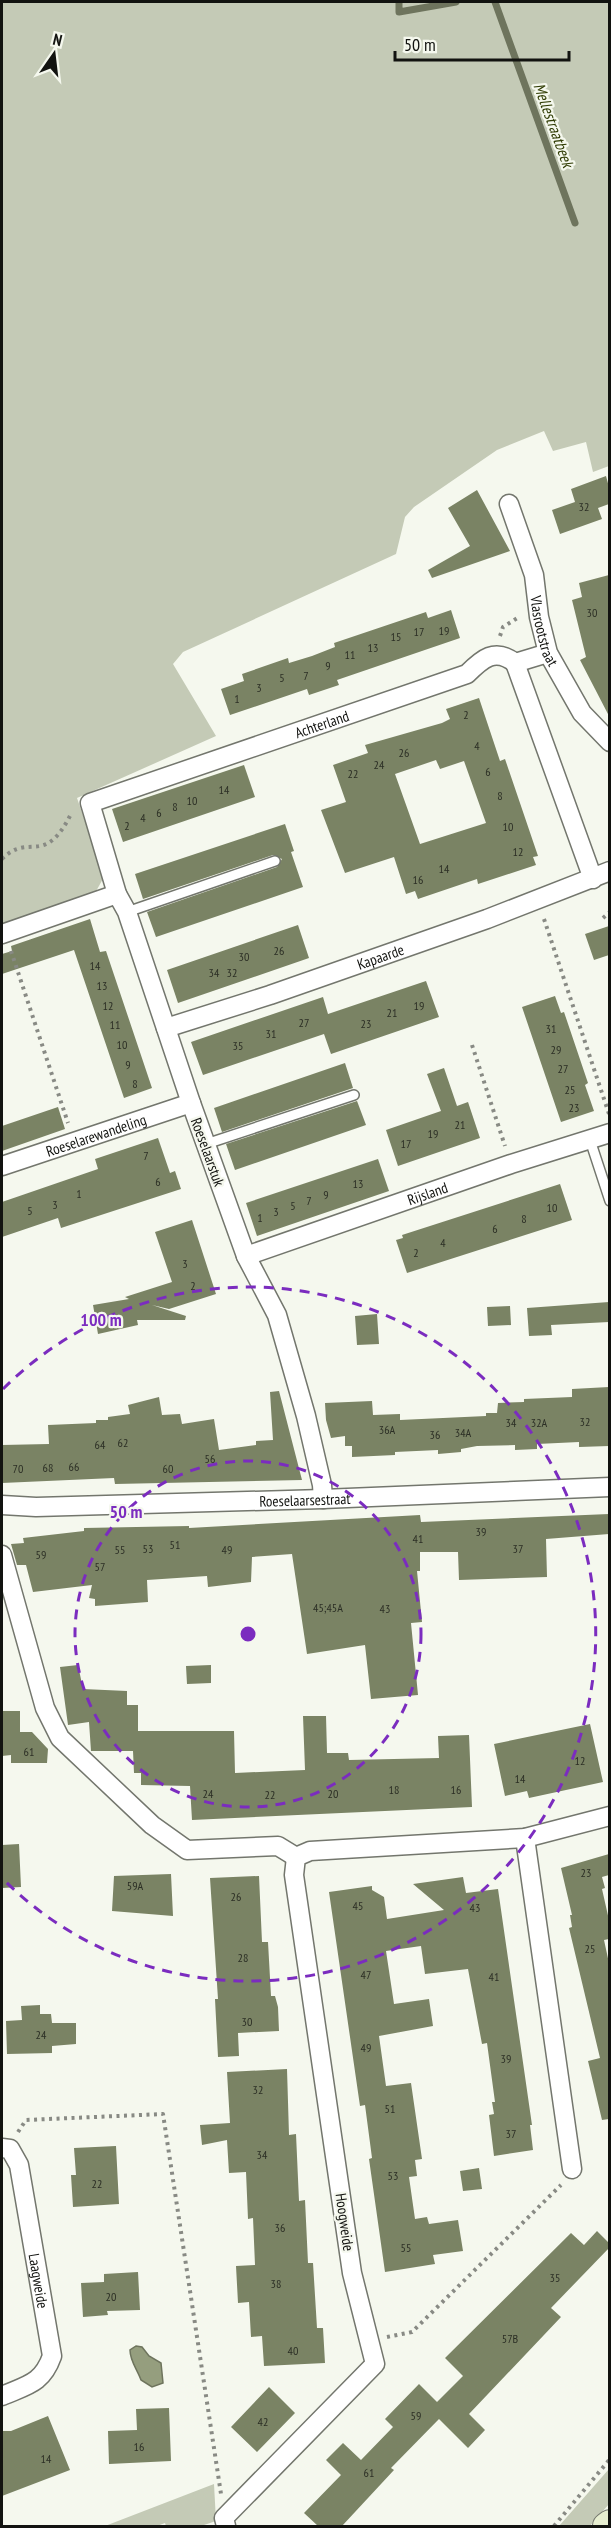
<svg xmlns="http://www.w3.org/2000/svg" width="611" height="2528" font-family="'PT Sans Narrow',sans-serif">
<rect width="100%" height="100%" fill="#f5f8ee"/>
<!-- green -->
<path fill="#c4cab6" d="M2,2H610L609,466L593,472L586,442L553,451L544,431L497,450L414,507L405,517L396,554L183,652L173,664L216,736L77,798L104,877L95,893L2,925Z
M609,2469V2504L590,2526H559Z
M214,2484L216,2521L201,2526H166L165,2523L157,2526H105Z"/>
<!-- water -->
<path fill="#959e7e" stroke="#6e745d" stroke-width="1.5" d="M136,2346L142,2347L149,2356L161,2363L163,2383L152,2387L141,2380C137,2369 130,2361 130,2350Z"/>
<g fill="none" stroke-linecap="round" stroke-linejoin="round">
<!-- stream -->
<path stroke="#6e745d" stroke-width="7" d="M399,2V12L456,2
M495,2L575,223"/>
</g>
<!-- building -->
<path fill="#7a8364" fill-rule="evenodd" d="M606,476L609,487V504L598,508L602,519L560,534L552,510L575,502L571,489Z
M477,490L510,551L432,578L428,570L470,546L448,508Z
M609,575V716L580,660L586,657L572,600L582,597L579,583Z
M451,610L460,638L337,680L339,685L309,695L307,689L230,715L221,689L244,681L242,674L288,658L289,663L312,656L335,647L334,643L426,612L428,618Z
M479,698L500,761L505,759L538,856L533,857L536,865L478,884L477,879L418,899L415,891L406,894L394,857L345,873L321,810L346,802L333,765L368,753L365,745L442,723L450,719L446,709ZM436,760L440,769L464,761L486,823L420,844L395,774Z
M244,765L255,797L123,842L112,809Z
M285,824L294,851L291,852L303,887L156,937L147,912L277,867L282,859L273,855L143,899L135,874Z
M90,919L100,952L106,951L152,1088L124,1098L74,950L2,974V954L12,951L11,946Z
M298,925L309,958L178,1003L167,970Z
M609,926V955L594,960L585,934Z
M426,981L439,1017L331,1054L324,1034L203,1075L191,1042L323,997L328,1014Z
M555,996L561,1013L564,1012L588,1083L585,1085L594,1111L561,1122L522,1007Z
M345,1063L353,1088L222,1132L214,1108Z
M444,1068L457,1106L468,1102L480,1138L398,1166L386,1130L441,1111L427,1074Z
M357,1101L366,1125L235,1170L226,1144Z
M58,1107L65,1129L2,1151V1126Z
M158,1138L170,1173L175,1171L181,1189L61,1228L58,1218L2,1237V1202L98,1169L95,1159Z
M378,1159L389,1191L257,1236L246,1203Z
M560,1184L572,1220L407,1273L396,1240L403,1238L402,1235Z
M192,1220L216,1294L169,1309L152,1305L186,1316L185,1320H137L138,1325L98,1334L93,1305L129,1299L125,1297L172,1282L155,1232Z
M609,1302V1322L551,1325L552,1335L529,1336L527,1308Z
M510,1306L511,1325L488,1326L487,1307Z
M377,1314L379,1344L357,1345L355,1316Z
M609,1387V1446L579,1447V1442L537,1444V1449L515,1450V1445L477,1446L461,1449V1452L438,1454V1450L395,1452V1455L352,1457V1446H345V1436L331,1438L326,1420L325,1403L372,1401L373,1415L400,1414V1420L486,1416V1413H497L498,1403L524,1402V1399L572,1397V1389Z
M279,1391L302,1480L115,1484L114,1478L2,1483V1445L49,1444L48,1425L96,1423V1420H108V1417L130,1414L128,1405L159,1397L162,1415L180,1414L182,1424L214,1419L219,1450L256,1445V1441L273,1440L270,1392Z
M609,1514V1534L546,1539L547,1577L459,1580L458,1552H420V1571H417L422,1622L411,1623L418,1695L371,1699L365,1645L307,1654L292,1554L252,1557L251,1582L208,1587L207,1576L147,1580L148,1602L95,1606V1599L89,1598L92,1585L33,1592L26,1565H17L11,1544L24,1543L23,1538L84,1531V1528L189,1526V1528L420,1515L421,1522Z
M78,1665L83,1689L127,1691V1705H138V1731H234L235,1773L305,1770L303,1716H326L327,1753H348L349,1760L439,1758L438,1736L469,1735L472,1807L192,1820L190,1786L141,1785V1773H134L133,1751H91L89,1722L68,1725L60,1667Z
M211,1665V1683L187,1684L186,1666Z
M2,1711H20V1732H32L48,1749L47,1763H11V1755L2,1756Z
M590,1724L603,1782L529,1798L527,1791L505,1796L494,1744Z
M19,1844L21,1887L2,1888V1845Z
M609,1854V1875L602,1877L605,1888L602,1889L609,1920V1939L604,1940L609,1963V2119L602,2120L588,2061L600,2058L569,1928L572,1927L570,1915H572L561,1868Z
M171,1874L173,1916L112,1911L114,1876Z
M259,1876L262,1942H268L271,1996H275L278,2007L279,2031L238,2033L239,2056L218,2057L215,1999H218L210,1878Z
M463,1877L466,1893L498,1889L532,2125H530L533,2150L494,2156L489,2115L494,2114L492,2102H495L487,2043L482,2044L468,1969L425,1974L421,1946L386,1951L394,2004L429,1999L433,2026L379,2036L386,2086L411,2083L422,2159L415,2160L417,2176L409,2177L415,2219L427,2217L429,2224L458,2220L463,2251L433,2255L435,2264L385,2272L369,2159L372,2158L365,2105L360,2106L329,1892L372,1886V1890L384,1897L387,1919L444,1910L413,1884Z
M40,2005V2014H51L52,2023H76V2044L52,2046V2053L7,2054L6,2021L22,2020L21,2006Z
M287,2069L289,2135L296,2134L299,2201L305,2200L308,2263H313L317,2328H323L325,2363L264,2366L262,2336L251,2337L249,2302L238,2303L236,2266L255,2265L253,2218L248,2219L246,2172L229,2173L227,2140L202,2145L200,2125L230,2123L227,2072Z
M116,2146L119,2204L73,2207L71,2175H76L74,2148Z
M479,2168L482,2189L463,2191L460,2171Z
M597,2231L609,2243V2248L551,2308L561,2317L469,2414L485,2430L468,2448L439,2419L391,2468L394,2470L342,2526H318L304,2513L341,2475L326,2460L343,2443L361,2460L393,2427L385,2419L419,2384L437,2402L463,2376L445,2358L571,2233L584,2245Z
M138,2272L140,2310L107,2311L108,2315L83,2317L81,2283L104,2282V2274Z
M269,2387L295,2413L257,2452L231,2427Z
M169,2408L171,2461L109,2464L108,2431L137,2430L136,2409Z
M48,2416L70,2470L2,2496V2431H11Z"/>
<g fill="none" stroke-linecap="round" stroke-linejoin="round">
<!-- service casing -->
<g stroke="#73766d" stroke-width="12">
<path id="service" d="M127,912L275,861
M589,1137L610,1201
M206,1144L354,1095"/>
</g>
<!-- minor casing -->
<g stroke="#73766d" stroke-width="21">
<g id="minor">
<path id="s1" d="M509,504L534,575L539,617L548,653L582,713L610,742"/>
<path d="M515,663L593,879"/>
<path d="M515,663L548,653"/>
<path d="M2,934L117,894"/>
<path id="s2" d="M166,1028L270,995L487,919L610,871"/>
<path id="s3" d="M2,1166L191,1103"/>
<path id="s4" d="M246,1256L511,1164L610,1133"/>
<path id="s5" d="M323,1499L322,1485L306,1416L277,1315L246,1256L191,1103L127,912L117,894L90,803L467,674C482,659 495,647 515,663"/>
<path id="s6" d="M2,1505L36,1507L323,1499L610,1487"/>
<path d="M2,1555L45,1708L60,1738L152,1825L187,1850L278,1846L296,1857"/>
<path d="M525,1838L572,2169"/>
<path id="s7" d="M2,2148L10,2149L19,2165L52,2356C42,2384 27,2385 2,2396"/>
<path d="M226,2526L224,2518L375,2364L352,2273L294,1875L296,1857L310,1851L525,1838L610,1816"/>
</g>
</g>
<!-- secondary casing -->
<g stroke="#73766d" stroke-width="28">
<path id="secondary" d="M606,2526L610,2523"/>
</g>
<!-- path -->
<path stroke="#888a84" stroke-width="4" stroke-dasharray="3 4.5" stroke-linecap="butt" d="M500,636L503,627L519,617
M2,859C30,831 44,869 72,812
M603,918L610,912
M544,919L609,1114
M11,951L68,1123
M472,1045L505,1146
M18,2132L26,2120L163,2114L221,2494
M387,2337L412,2332L561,2185
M554,2526L610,2459"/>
<!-- service -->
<use href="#service" stroke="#fff" stroke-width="9"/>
<!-- minor -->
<use href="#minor" stroke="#fff" stroke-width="18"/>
<!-- secondary -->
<use href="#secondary" stroke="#e7eed0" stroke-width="26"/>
</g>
<!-- distance rings -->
<g fill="none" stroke="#7b2cbf" stroke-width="3" stroke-dasharray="10 8">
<circle cx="248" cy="1634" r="173"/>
<path d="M3 1389A347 347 0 1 1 3 1879"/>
</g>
<g text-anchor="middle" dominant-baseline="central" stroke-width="4.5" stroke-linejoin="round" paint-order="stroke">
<!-- number labels -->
<g font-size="12" fill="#2c2f25">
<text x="584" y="506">32</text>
<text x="592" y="612">30</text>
<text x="444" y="630">19</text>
<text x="419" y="631">17</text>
<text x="396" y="636">15</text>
<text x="373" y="647">13</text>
<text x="350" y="654">11</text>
<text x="328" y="665">9</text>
<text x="306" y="675">7</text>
<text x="282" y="677">5</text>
<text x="259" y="687">3</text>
<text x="237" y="698">1</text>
<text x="466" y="714">2</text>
<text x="477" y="745">4</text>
<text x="404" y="752">26</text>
<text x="379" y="764">24</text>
<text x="488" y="771">6</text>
<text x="353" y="773">22</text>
<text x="224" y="789">14</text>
<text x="500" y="795">8</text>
<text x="192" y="800">10</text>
<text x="175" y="806">8</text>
<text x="159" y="812">6</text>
<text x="143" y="817">4</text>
<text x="127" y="825">2</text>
<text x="508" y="826">10</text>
<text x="518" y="851">12</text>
<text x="444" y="868">14</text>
<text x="418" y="879">16</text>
<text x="279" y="950">26</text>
<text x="244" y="956">30</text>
<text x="95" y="965">14</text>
<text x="214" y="972">34</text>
<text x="232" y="972">32</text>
<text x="102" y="985">13</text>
<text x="108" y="1005">12</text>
<text x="419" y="1005">19</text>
<text x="392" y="1012">21</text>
<text x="304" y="1022">27</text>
<text x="366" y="1023">23</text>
<text x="115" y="1024">11</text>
<text x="551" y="1028">31</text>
<text x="271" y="1033">31</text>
<text x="122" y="1044">10</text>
<text x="238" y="1045">35</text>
<text x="556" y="1049">29</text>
<text x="128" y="1064">9</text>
<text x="563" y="1068">27</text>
<text x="135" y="1083">8</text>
<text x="570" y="1089">25</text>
<text x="574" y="1107">23</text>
<text x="460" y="1124">21</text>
<text x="433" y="1133">19</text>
<text x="406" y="1143">17</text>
<text x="146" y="1155">7</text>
<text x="158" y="1181">6</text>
<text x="358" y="1183">13</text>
<text x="79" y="1193">1</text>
<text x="326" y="1194">9</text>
<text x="309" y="1200">7</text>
<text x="55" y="1204">3</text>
<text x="293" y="1205">5</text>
<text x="552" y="1207">10</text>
<text x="30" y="1210">5</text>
<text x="276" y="1211">3</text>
<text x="260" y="1217">1</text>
<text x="524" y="1218">8</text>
<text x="495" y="1228">6</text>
<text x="443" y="1242">4</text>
<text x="416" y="1252">2</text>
<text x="185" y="1263">3</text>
<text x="193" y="1285">2</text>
<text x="585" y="1421">32</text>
<text x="511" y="1422">34</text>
<text x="539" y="1422">32A</text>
<text x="387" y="1429">36A</text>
<text x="463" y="1432">34A</text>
<text x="435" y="1434">36</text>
<text x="123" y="1442">62</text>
<text x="100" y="1444">64</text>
<text x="210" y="1458">56</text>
<text x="74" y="1466">66</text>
<text x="48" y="1467">68</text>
<text x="18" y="1468">70</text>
<text x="168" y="1468">60</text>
<text x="481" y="1531">39</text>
<text x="418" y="1538">41</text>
<text x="175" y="1544">51</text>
<text x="148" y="1548">53</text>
<text x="518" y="1548">37</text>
<text x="120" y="1549">55</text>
<text x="227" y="1549">49</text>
<text x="41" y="1554">59</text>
<text x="100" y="1566">57</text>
<text x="328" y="1607">45;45A</text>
<text x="385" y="1608">43</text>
<text x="29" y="1751">61</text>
<text x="580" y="1760">12</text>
<text x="520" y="1778">14</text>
<text x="394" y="1789">18</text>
<text x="456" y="1789">16</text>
<text x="208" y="1793">24</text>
<text x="333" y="1793">20</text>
<text x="270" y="1794">22</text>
<text x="586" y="1872">23</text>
<text x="135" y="1885">59A</text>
<text x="236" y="1896">26</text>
<text x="358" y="1905">45</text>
<text x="475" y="1907">43</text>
<text x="590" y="1948">25</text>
<text x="243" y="1957">28</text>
<text x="366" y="1974">47</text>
<text x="494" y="1976">41</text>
<text x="247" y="2021">30</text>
<text x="41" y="2034">24</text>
<text x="366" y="2047">49</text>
<text x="506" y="2058">39</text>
<text x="258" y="2089">32</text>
<text x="390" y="2108">51</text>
<text x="511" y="2133">37</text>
<text x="262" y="2154">34</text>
<text x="393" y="2175">53</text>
<text x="97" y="2183">22</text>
<text x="280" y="2227">36</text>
<text x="406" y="2247">55</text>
<text x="555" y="2277">35</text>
<text x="276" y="2283">38</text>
<text x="111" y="2296">20</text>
<text x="510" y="2338">57B</text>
<text x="293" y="2350">40</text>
<text x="416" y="2415">59</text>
<text x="263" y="2421">42</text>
<text x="139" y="2446">16</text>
<text x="46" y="2458">14</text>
<text x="369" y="2472">61</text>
</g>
<!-- street labels -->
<g font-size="15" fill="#121310" stroke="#f5f8ee">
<text stroke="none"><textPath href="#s1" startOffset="132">Vlasrootstraat</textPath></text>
<text stroke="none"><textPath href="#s5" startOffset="981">Achterland</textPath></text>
<text stroke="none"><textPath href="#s2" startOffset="226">Kapaarde</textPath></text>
<text stroke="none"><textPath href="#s3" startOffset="99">Roeselarewandeling</textPath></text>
<text transform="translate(208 1152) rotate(70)">Roeselaarstuk</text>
<text stroke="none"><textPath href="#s4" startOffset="192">Rijsland</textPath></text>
<text stroke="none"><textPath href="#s6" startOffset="303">Roeselaarsestraat</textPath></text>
<text transform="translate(345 2222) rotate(82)">Hoogweide</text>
<text stroke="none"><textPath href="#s7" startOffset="144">Laagweide</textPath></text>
</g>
<!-- water labels -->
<g font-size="16" font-style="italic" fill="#313d05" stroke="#f5f8ee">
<text transform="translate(554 125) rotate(70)">Mellestraatbeek</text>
</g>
</g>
<circle cx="248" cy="1634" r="9" fill="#7b2cbf" stroke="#f5f8ee" stroke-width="3"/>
<g font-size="18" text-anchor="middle" font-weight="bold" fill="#7b2cbf" stroke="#f5f8ee" stroke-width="4.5" stroke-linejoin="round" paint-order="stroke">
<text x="101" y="1326">100 m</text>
<text x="126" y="1518">50 m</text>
</g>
<!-- border -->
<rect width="611" height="2528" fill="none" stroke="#121310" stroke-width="6"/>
<!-- north arrow -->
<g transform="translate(54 54) rotate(14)" stroke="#f5f8ee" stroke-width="4.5" paint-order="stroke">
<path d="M0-4.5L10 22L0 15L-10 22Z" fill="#121310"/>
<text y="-9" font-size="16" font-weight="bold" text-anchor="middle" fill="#121310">N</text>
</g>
<!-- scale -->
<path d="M395 51v9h174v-9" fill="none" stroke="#121310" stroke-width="3"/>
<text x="404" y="51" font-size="18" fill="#121310" stroke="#f5f8ee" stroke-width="4.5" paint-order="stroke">50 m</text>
</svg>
